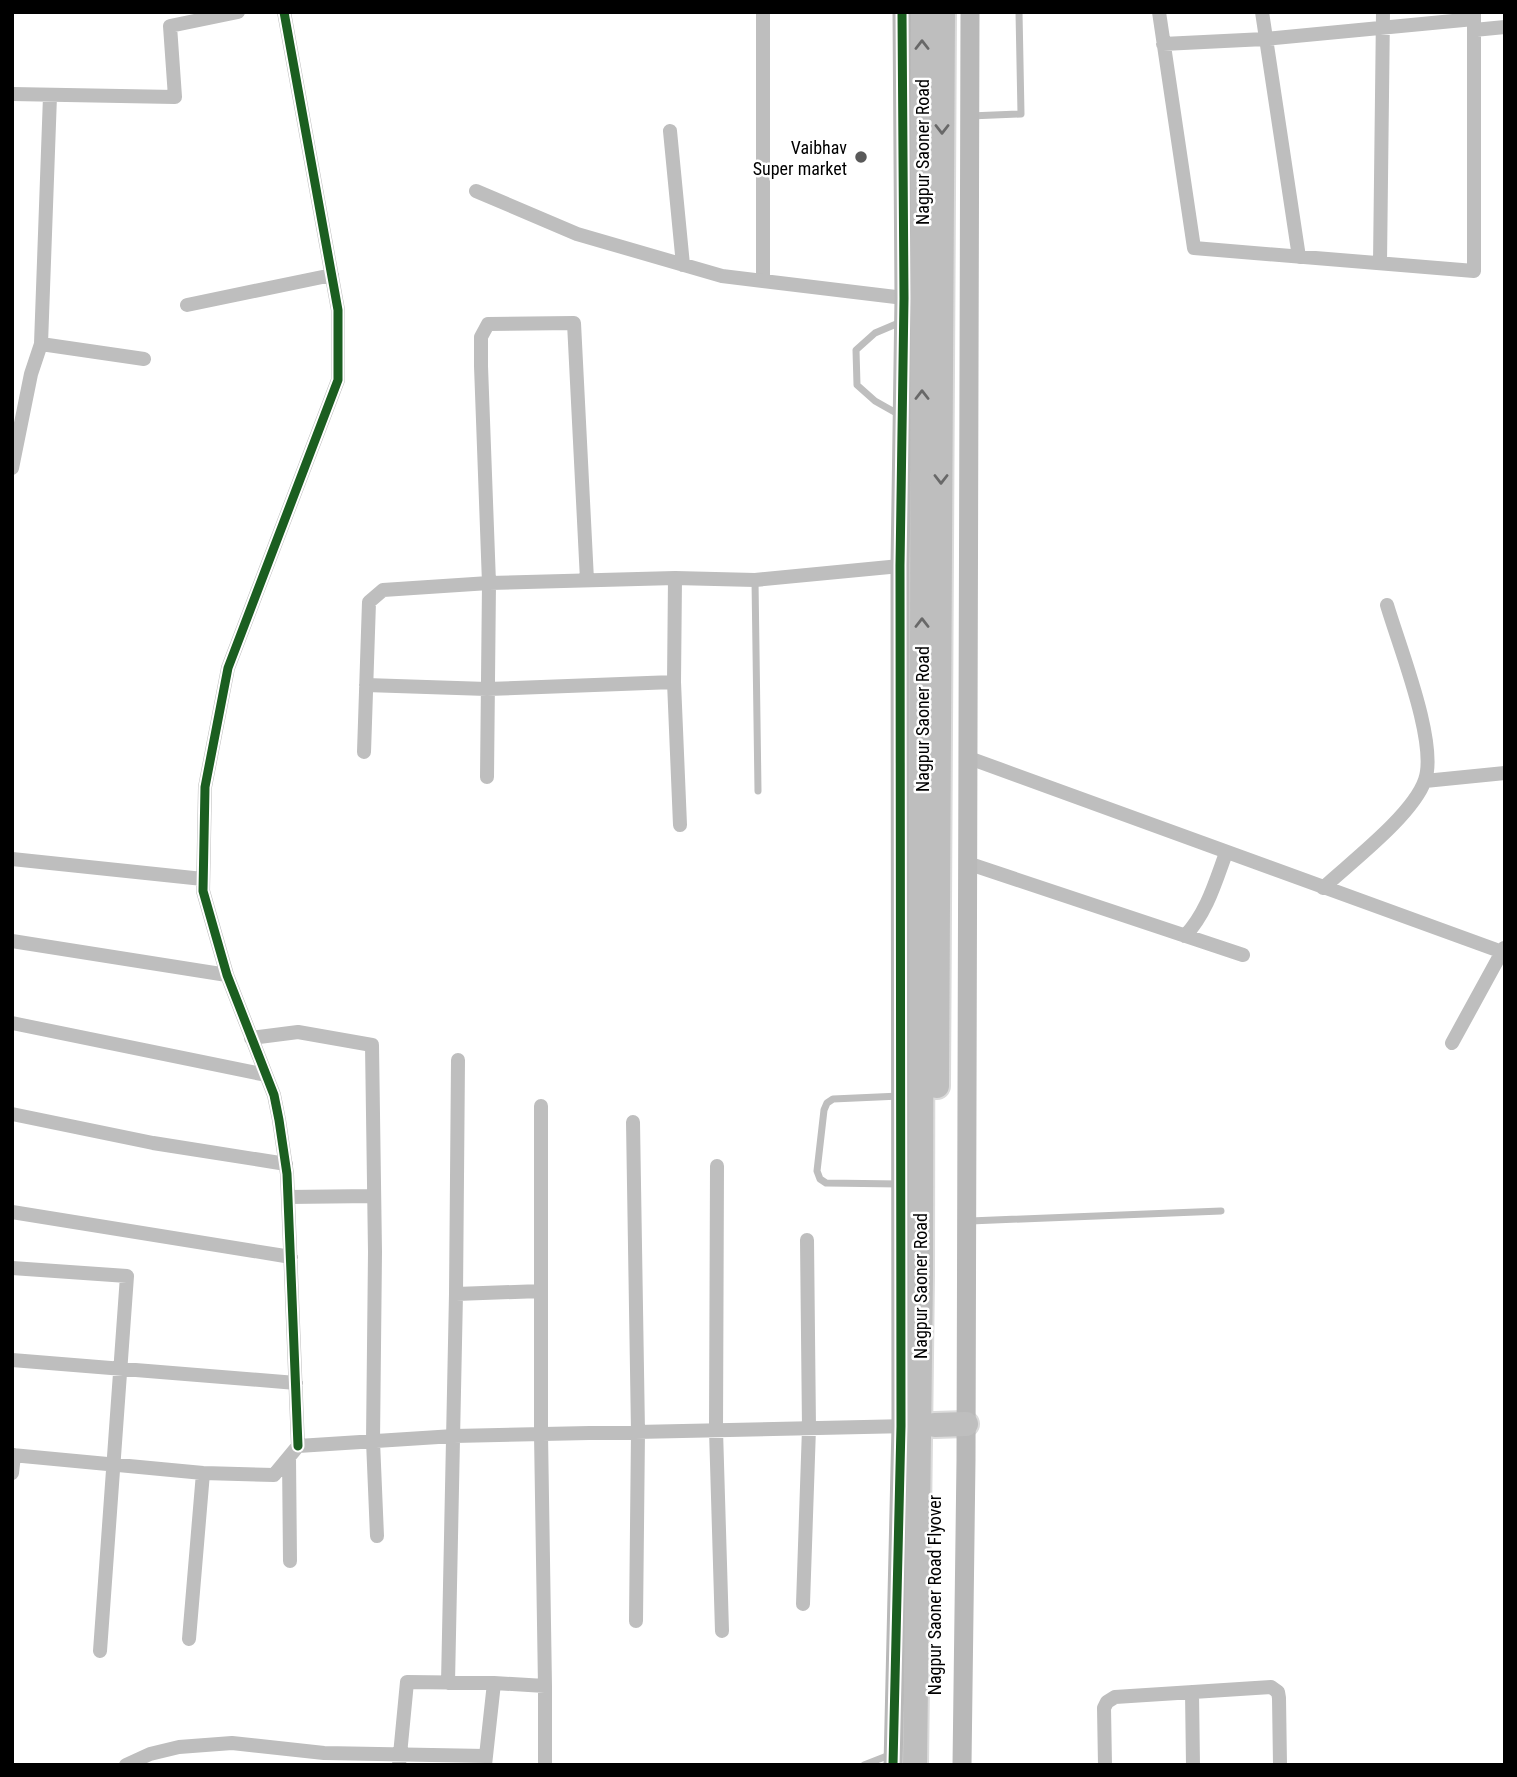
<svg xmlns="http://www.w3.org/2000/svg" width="1517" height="1777" font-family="'Roboto Condensed',sans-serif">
<rect width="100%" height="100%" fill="#fff"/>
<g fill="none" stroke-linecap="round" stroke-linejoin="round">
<!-- highway casing -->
<g stroke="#dbdbdb" stroke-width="28">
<path id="highway" d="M937,1086L943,12
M935,1425L966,1424
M915,1765L921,1275L923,12"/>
</g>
<!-- lane -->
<path stroke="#bebebe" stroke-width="7" d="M970,116L1021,114L1019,12
M898,414L875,401L857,385L856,350L875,333L901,322
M755,580L758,791
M900,1096L833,1099L827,1103L824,1110L817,1171L820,1179L826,1183L900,1184
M970,1221L1221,1211
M864,1765L892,1754"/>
<!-- street -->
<path stroke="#bebebe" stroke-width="14" d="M284,12L338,310V380L228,668L205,787L203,891L227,975L274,1095L279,1120L287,1174L298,1446
M1159,12L1194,248L1474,271V12
M1262,12L1299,257
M1474,30L1505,27
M1163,44L1265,39L1474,19
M12,94L175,97L170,26L238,12
M670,131L683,265
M476,191L577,234L722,276L904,298
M1380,263L1383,12
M763,281V12
M187,305L332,275
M41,344L144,359
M12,468L31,374L41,344L50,96
M675,578L674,682L680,825
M366,685L487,689L674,682
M364,752L369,602L383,590L489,583L675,578L755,580L900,566
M969,758L1505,953
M487,777L489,583L481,366V337L488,324L574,323L587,580
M1425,781L1505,773
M12,859L203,879
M967,863L1243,955
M1323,888C1351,862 1413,815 1425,780C1438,743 1399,646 1387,605
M1185,936C1207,912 1215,883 1226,853
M12,941L227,975
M12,1023L266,1075
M251,1038L298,1032L372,1045L375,1252L373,1441L377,1536
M1452,1043L1504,948
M12,1114L153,1143L286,1164
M633,1122L638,1432L636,1621
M717,1166L716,1430L722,1631
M288,1197L374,1196
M12,1212L291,1257
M12,1268L127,1276L100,1651
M456,1294L541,1291
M12,1360L296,1383
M12,1455L203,1473L274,1475L298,1446L454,1436L909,1426
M289,1457L290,1561
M12,1473L14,1455
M803,1604L809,1428L807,1240
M189,1639L203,1473
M448,1683L456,1294L458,1060
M545,1686V1765
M1192,1692L1193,1765
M126,1765L150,1754L179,1747L232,1743L324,1753L486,1756
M399,1765L407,1682L494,1683
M485,1765L494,1683L545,1686L541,1434V1106
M1105,1765L1104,1708L1107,1702L1115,1697L1271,1687L1278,1692L1279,1698L1280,1765"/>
<!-- secondary -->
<path stroke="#b8b8b8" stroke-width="19" d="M893,1765L901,1426L900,566L904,298L902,12
M962,1765L966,1460L970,12"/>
<!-- highway -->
<use href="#highway" stroke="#bebebe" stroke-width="24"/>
<!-- cycleway casing -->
<g stroke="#fff" stroke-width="13">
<path id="cycleway" d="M284,12L338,310V380L228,668L205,787L203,891L227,975L274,1095L279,1120L287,1174L298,1446
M893,1765L901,1426L900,566L904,298L902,12"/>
</g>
<!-- cycleway -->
<use href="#cycleway" stroke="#1b5e20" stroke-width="9"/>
</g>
<!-- one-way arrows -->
<defs><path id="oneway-chevron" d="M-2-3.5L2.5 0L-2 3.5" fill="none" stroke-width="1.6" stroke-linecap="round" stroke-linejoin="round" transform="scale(1.75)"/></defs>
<g stroke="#686868">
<use href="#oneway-chevron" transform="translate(922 45) rotate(-90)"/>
<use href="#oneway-chevron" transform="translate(942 129) rotate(90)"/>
<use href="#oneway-chevron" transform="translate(922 395) rotate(-90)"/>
<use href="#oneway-chevron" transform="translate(941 479) rotate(90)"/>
<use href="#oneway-chevron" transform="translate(922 623) rotate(-90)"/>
</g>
<!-- markers -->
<circle fill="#595959" stroke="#fff" stroke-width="2.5" cx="861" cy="157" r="7"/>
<g text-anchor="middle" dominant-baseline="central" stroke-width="5" stroke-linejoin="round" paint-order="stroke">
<!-- poi labels -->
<g font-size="18" fill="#000" stroke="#fff" text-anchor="end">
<text x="847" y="147">Vaibhav<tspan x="847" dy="21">Super market</tspan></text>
</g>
<!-- street labels -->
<g font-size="18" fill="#000" stroke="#fff">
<text transform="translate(922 152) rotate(-90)">Nagpur Saoner Road</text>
<text transform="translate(922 719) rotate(-90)">Nagpur Saoner Road</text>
<text transform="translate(920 1286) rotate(-90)">Nagpur Saoner Road</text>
<text transform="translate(934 1595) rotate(-90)">Nagpur Saoner Road Flyover</text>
</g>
</g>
<!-- border -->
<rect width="1517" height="1777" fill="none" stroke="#000000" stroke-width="28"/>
</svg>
